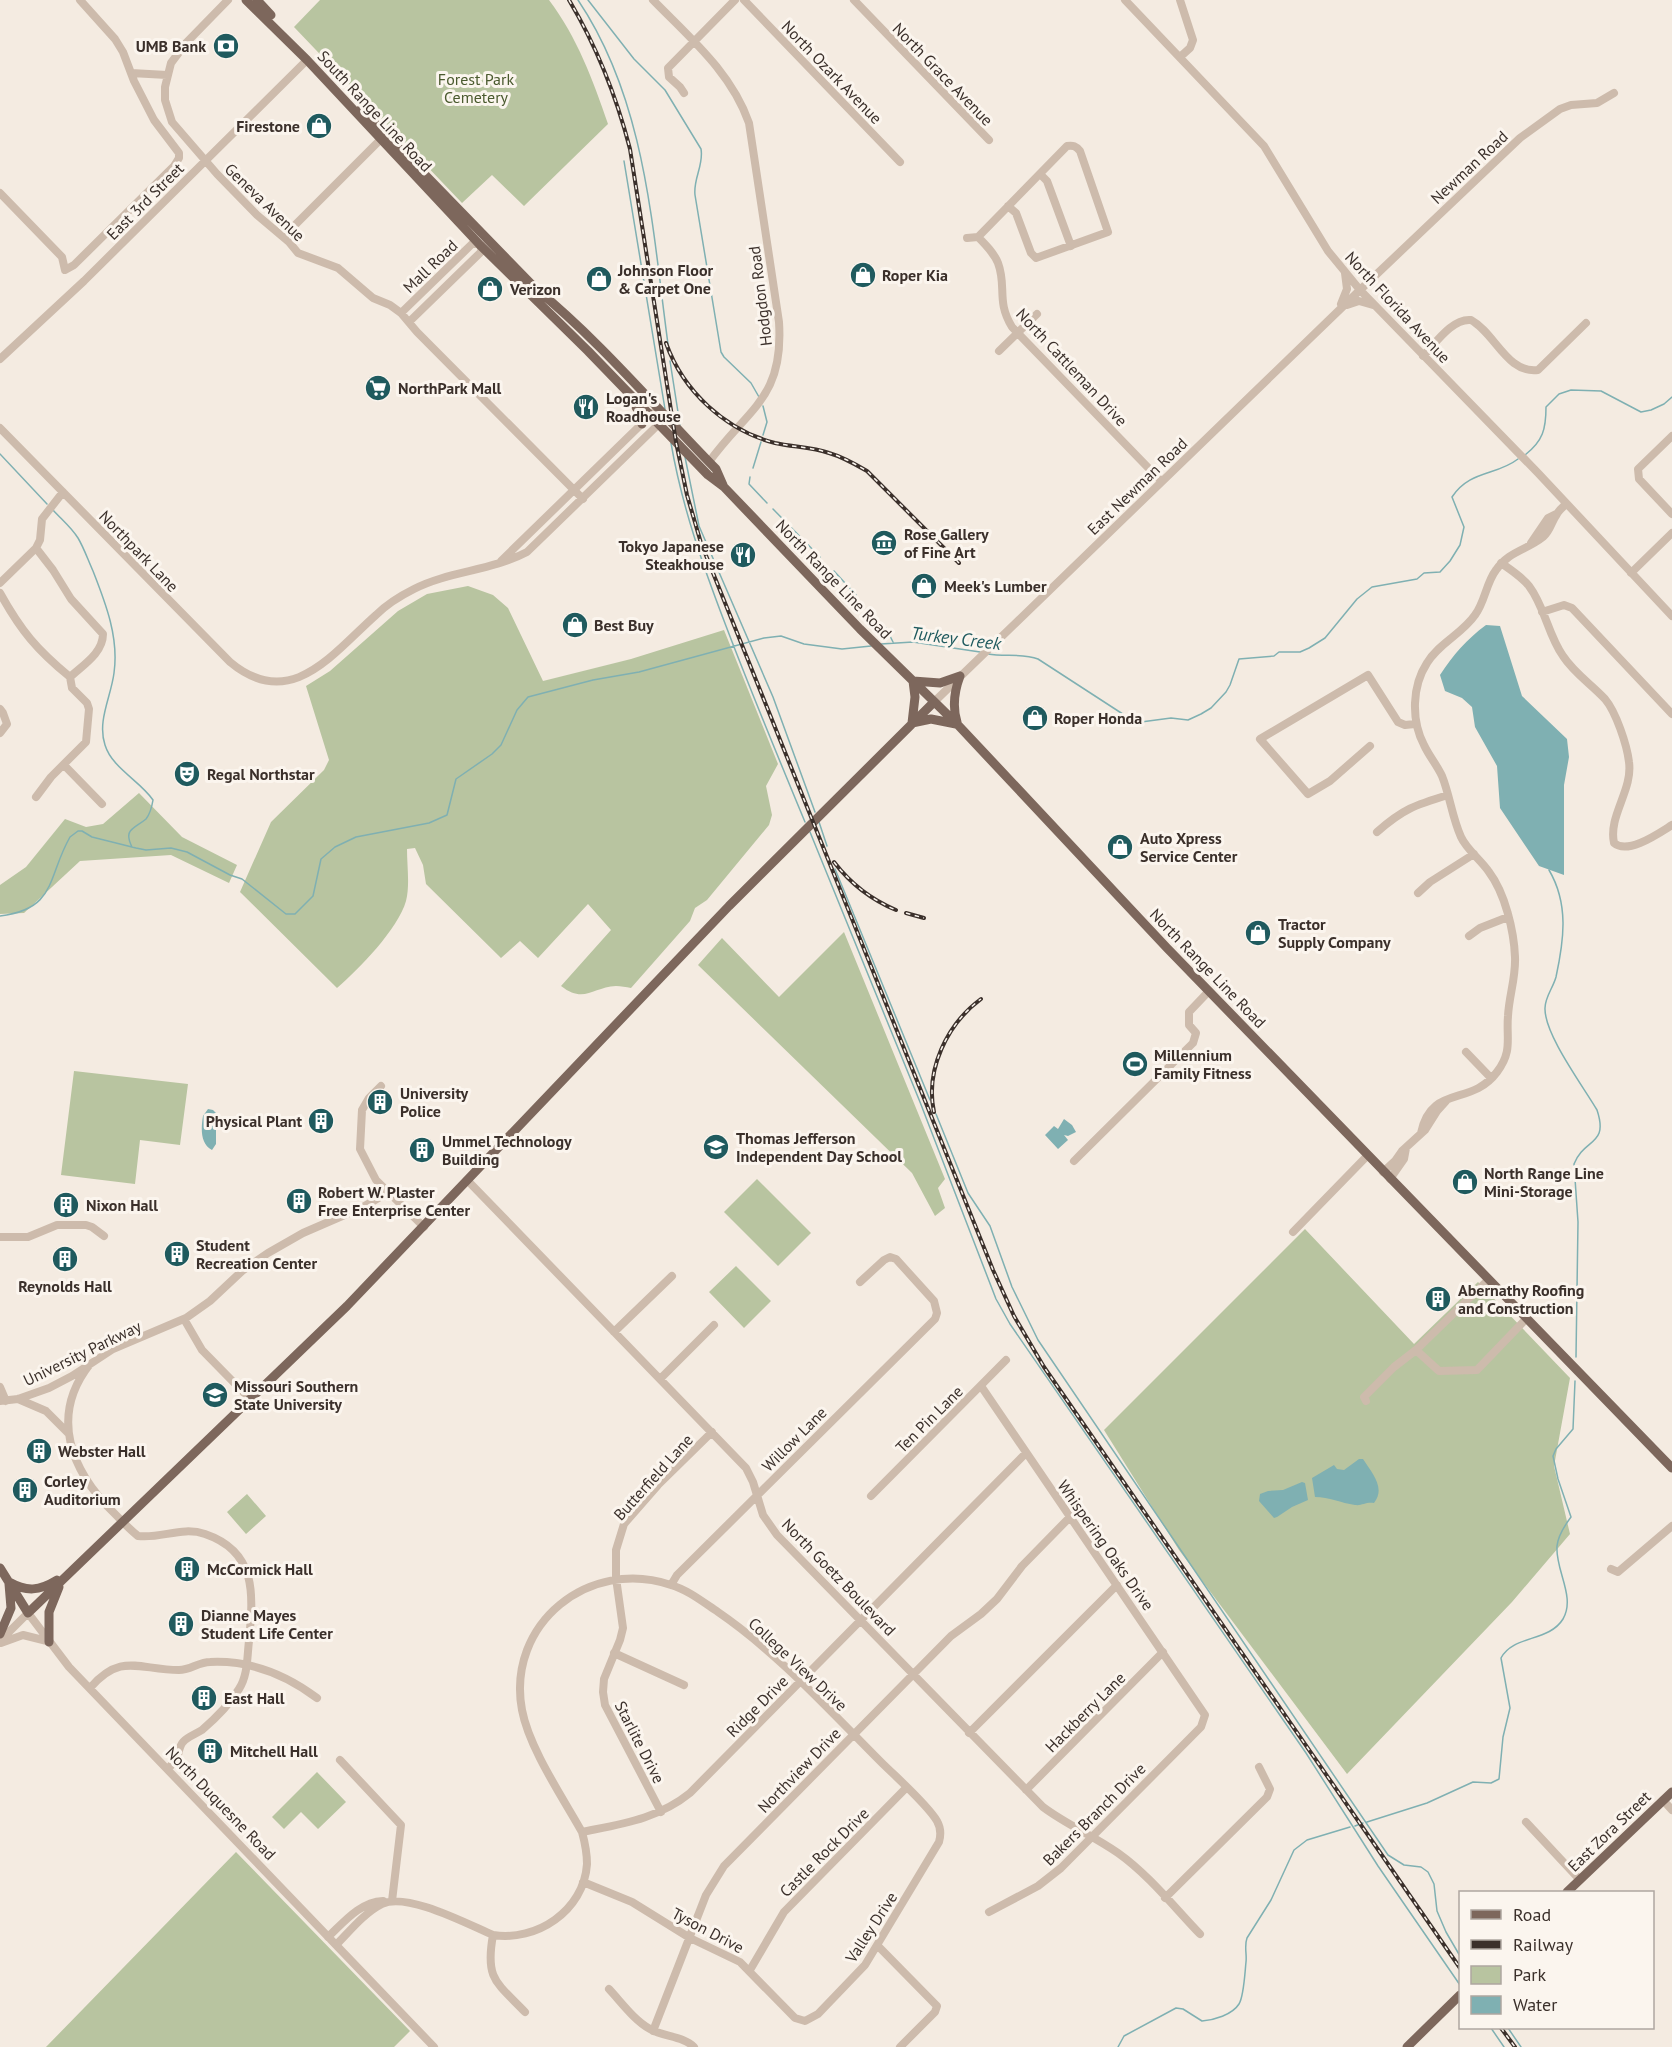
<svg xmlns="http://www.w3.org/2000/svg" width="1672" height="2047" font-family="'PT Sans',sans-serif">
<rect width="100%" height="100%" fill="#f4ebe1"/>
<!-- green -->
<path fill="#b8c4a0" d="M320,0H549C577,37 593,80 608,124L524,206L492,175L462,203L294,27Z
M468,586L493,595L508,608L543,681L631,659L724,630L778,764L766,786L772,815L769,825L707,900L695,908L690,921L631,988C626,987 621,986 616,986C593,987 584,1004 561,986L611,930L588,904L538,958L520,941L501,958L426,884L423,865L415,848L407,849C407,866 410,885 406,901C398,929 359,969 337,988L240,892L271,822L324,770L329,760L306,686L330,671L398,611L427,594Z
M139,793L182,837L237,865L229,883L171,855L80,861L24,913L0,914V885L26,867L65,819L86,827L103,824Z
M844,932L945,1179L938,1188L945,1208L935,1216L912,1173L698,965L722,938L779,997Z
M74,1071L188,1084L180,1145L140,1140L135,1184L61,1175Z
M757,1179L811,1233L778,1266L724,1212Z
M1305,1229L1414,1344L1478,1282L1570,1378L1554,1466L1570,1534L1512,1602L1347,1774L1179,1550L1104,1430Z
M736,1266L771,1301L744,1328L709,1292Z
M247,1494L266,1516L246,1534L227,1512Z
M317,1772L346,1802L318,1829L301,1812L284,1829L272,1817Z
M236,1852L410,2031L394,2047H46Z"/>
<!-- water -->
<path fill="#7fb0b2" d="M1486,625L1500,626L1522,696L1567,739L1569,757L1564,785V875L1539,866L1500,808L1497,766L1475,727L1472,707L1462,698L1445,691L1440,675C1453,655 1467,639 1486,625Z
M208,1109L213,1110L216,1113V1144L212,1150C200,1144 201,1128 203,1116Z
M1064,1119L1072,1125L1076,1132L1068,1136L1064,1135L1068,1140L1058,1149L1045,1135L1054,1126L1058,1129Z
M1359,1459H1363C1372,1473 1386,1488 1374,1503C1365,1502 1362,1506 1355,1505C1341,1503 1329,1497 1315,1497L1312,1478L1334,1465L1337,1469L1344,1470Z
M1302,1482L1305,1483L1308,1500L1292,1507L1277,1517L1274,1518L1259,1501L1260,1494L1268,1491L1283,1490Z"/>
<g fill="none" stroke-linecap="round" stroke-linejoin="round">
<!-- stream -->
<path stroke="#7fb0b2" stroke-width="1.5" d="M578,0C646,101 652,227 668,344
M588,0L634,59L665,90L701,149C704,165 693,179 695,195L721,352L724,357L751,383L759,397
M624,161L665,409
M670,361L680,425
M763,406L767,422L763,435
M671,443C682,507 703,566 726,626C751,692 778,757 805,822
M0,454L47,504
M1525,455C1543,441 1546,429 1546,407L1559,394L1571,390L1601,391L1641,412L1651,410L1664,404L1672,397
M685,457L699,526L773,697L815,812
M753,468L761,442
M750,477L749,484L767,503
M773,509L820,557
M53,510C61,519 71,527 78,538C84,548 88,560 93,571C106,604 119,638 114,673C111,697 97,721 105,745C112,768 140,781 153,800C152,806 150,814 146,819C134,829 123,829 132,847
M834,571L856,595
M886,628L893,642
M881,644L913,642L980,652
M988,654C1004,657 1023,653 1038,659L1132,720L1141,722L1171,718L1188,720L1201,714L1211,708L1226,692L1230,685L1239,659L1274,656L1279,652H1300L1309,648L1325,638L1357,599L1372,587L1417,579L1424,573L1440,572L1450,561L1460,545L1464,527L1452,497C1470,470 1496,476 1518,459
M819,822L827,846
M810,832L920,1102L996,1299L1010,1324L1306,1753L1378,1866L1460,1985
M835,869L930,1100
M1549,870C1569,904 1564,940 1556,977C1553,988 1545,997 1545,1008C1544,1034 1583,1086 1597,1110C1609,1146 1584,1138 1574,1164L1578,1222L1576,1357
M0,916C57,909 47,877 70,837L78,831H82L92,837L136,848L146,850L171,848L187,852L230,875L242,879L286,914H295L313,896L321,859L335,847L356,837L429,823L447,815L456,779L492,754L501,745L517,710L528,697L593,680L639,672L764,638L781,636L804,644L842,649L871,646
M936,1114L968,1193L990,1226L1012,1287L1038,1340L1388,1855L1404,1865L1421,1867L1428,1872L1434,1884L1437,1911L1446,1932L1460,1956
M1367,1822L1427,1803L1473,1782L1491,1783L1499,1779L1503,1737L1510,1708L1501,1658C1513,1635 1549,1642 1563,1619C1576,1597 1555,1570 1557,1546C1558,1536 1565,1525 1571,1517L1558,1479L1553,1456L1556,1449L1573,1429L1575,1381
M1355,1826L1363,1823
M1491,2028L1504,2047
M1508,2028L1521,2047
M1118,2047L1124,2036L1176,2008L1183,2009L1202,2021C1214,2020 1232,2015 1239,2004C1244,1996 1245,1971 1246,1962C1247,1954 1244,1946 1247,1938L1271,1900L1294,1850L1307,1840L1350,1827"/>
<!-- minor -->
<path stroke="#cdbbac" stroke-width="8" d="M228,0L186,43L171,63L165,87V100L172,122L217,174L257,215L289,242L298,253L338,268L373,298L390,305L401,313L417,332L583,499
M653,0C690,38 731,72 749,123L779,322C784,399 748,408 709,462
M744,0L900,162
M854,0L989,140
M1125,0L1264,146L1328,251L1360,290L1538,473L1672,616
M1180,0L1193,40L1190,48L1180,57
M131,73L167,75
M684,93L680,87L669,77L668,68L735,0
M1040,174L1047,181L1071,246
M0,193L62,257L65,270L74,265L174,166L179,158V153L154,120L134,81L123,52L115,39L80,0
M283,237L381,139
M978,237L1067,146C1073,145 1076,146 1080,151L1108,232L1036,258L1031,253L1016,213L1008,206
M967,238L978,237C986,245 994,253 998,263C1007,287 996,301 1012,327L1161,481
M1341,304L1347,289L1345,273
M1347,305L1359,301L1373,305
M401,313L473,243L480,245L482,251L409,322
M999,351L1037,314
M1423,356C1435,344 1452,318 1471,320C1495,333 1507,374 1538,370L1586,323
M0,359L84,281L307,60
M0,428L230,662C291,713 333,653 376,615C387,604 400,596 414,589C449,571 491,571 527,552L666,417
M1672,436L1638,469L1639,479L1672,514
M1531,543L1548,518L1556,514
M36,548L53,570L71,599L103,634C103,653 83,665 70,677
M501,561L658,408
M1501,563C1511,570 1522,577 1529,586C1545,607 1548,635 1563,656C1574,673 1591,684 1605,699C1616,712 1627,745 1629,762C1633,790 1608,816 1614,843C1628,855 1659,833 1672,825
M1631,573L1672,533
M0,583L36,548L40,540L42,519L63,492
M0,593C21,631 37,650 70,677
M1542,612L1564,605L1572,608L1672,714
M934,702L1360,290L1520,138L1560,109L1571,105L1597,103L1614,93
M0,709L3,713L7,724L0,733
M1370,746L1330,781L1308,794L1260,739L1368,675L1398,722L1405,725L1415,724
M64,765L102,804
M36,797L51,777L86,742L89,709L87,703L72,688L70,677
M1377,832C1403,809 1415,805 1448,795
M1418,893L1430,882L1474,854
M1469,936L1480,928L1508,917
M1466,1052L1491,1078
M381,1086L369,1098L362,1110L360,1149L376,1180L424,1227
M1421,1133C1431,1084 1471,1107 1497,1072C1513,1051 1506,1038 1508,1016C1509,996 1516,977 1515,957C1514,931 1505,893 1489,872C1481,860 1467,850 1461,837C1452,817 1450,796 1442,776C1437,765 1429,756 1424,745C1411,720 1412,686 1427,663C1439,643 1462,634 1475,615C1485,602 1486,583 1496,570C1509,551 1527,550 1543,537C1551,530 1551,522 1557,514C1559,510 1563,507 1566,504
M1074,1161L1193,1043L1196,1033L1189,1025V1012L1209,991
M1383,1172L1395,1161L1402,1151L1425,1130L1437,1111L1446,1101
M1390,1179L1404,1159L1406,1148
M468,1181L746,1468L753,1482L763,1515L777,1535L1043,1807C1067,1825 1094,1836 1118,1853C1149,1875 1174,1907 1200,1934
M1293,1232L1368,1155
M0,1237H28L57,1225H86L92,1227L104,1236
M184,1319L202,1350L250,1399
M614,1332L672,1276
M1416,1350L1439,1371L1477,1370L1526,1319
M90,1364C49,1416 71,1471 114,1513C122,1521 129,1529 138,1536C161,1539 182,1526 205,1534C258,1552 253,1596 249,1641C247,1657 248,1675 239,1689C229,1705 216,1718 202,1730C196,1734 187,1737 183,1742C180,1745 179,1751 178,1755C175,1760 171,1765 168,1770
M660,1379L714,1325
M981,1386L1205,1715L1201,1727L1061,1868L1038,1886L989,1912
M0,1387L6,1401
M18,1399L46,1411L68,1433
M0,1401L18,1399L49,1388L72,1376L113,1349L186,1318L210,1301L242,1271L268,1253L303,1233L363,1207L387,1193
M1366,1401L1364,1397L1394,1367L1416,1350L1488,1280
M871,1496L1006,1360
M1611,1569L1618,1572L1672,1526
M671,1585L677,1575L935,1319L937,1313L934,1301L896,1259L890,1257L884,1260L860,1282
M0,1641L28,1613L69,1667L434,2047
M1,1643L23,1635L47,1641
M614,1653L684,1685
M90,1688C121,1652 139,1670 179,1670C190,1670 199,1662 210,1662C251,1660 285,1674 317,1698
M969,1733L1117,1585
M340,1760L401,1825L392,1901
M1026,1790L1163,1652
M1663,1800L1672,1810
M661,1812L605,1705L603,1692L604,1679L620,1640L623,1628L616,1578V1550L624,1524L658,1485L712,1432
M1526,1822L1580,1880
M582,1832C621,1824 658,1819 690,1793L1026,1453
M1165,1898L1267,1797L1270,1789L1259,1767
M493,1935C485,1979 496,1982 525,2012
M328,1937C344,1922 360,1902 383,1901
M336,1945C350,1931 364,1913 382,1904C407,1892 467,1924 493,1935C536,1942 584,1911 587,1864C587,1853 585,1843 582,1832C563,1798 529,1748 522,1710C506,1624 589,1557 671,1585C688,1590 703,1602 718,1612C778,1653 829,1710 881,1762C896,1777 927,1804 937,1821C941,1828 941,1835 939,1842L865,1965L818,2014L805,2021L795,2018L740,1962L690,1938L632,1902L583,1882
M878,1946L937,2006L935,2012L900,2047
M750,1970L784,1912L906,1788
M609,1989C622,2003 634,2020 650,2029C664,2037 683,2036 694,2047
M653,2031L706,1895L724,1866L951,1636L981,1614L997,1599L1022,1566L1070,1517"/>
<!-- major -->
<path stroke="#7d675c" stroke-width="9" d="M246,0L307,60L480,245L588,351L708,475L724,487L860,629L958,725L1167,948L1672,1468
M257,0L271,15
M361,109L535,288C601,342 656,408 716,469L723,485
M636,407L642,418V424
M957,722C952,706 954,692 960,676
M956,724L931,719L912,723L915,697L913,681L940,683L960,676
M0,1568L28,1613L347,1306L729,906L934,702
M9,1582C27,1592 39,1591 57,1580
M0,1634L11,1608L9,1584
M49,1642V1612L59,1587
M1567,1892L1672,1792
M1407,2047L1460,1995"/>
<!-- rail casing -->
<g stroke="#3b302b" stroke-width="4">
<path id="rail" d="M569,0C597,47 616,95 630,149L676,442L687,495L701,543L993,1270L1014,1316L1044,1367L1460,1968
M666,343C683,391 725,430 775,443C792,447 812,447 829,453C843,457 855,464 867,471L959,563
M834,862C850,883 872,900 896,910
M906,913L924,918
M934,1112C925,1070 947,1024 981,999
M1501,2028L1515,2047"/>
</g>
<!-- rail -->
<use href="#rail" stroke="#fbf5ee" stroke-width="1.5" stroke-dasharray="4.5" stroke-linecap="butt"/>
</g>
<!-- icons -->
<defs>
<g id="bank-disc" transform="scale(1.35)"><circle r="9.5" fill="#1f5a5e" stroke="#fbf5ee"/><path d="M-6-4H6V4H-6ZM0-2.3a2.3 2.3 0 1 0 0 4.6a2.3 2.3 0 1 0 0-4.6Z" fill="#fff"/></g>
<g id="shop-disc" transform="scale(1.35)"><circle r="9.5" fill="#1f5a5e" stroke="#fbf5ee"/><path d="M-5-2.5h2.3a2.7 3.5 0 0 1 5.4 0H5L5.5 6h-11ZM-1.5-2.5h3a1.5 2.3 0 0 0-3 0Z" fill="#fff"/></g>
<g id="supermarket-disc" transform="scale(1.35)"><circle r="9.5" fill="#1f5a5e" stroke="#fbf5ee"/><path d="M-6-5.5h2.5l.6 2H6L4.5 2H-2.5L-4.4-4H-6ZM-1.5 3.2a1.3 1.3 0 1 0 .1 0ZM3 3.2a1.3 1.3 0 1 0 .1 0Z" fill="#fff"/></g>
<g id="restaurant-disc" transform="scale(1.35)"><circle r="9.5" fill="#1f5a5e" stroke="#fbf5ee"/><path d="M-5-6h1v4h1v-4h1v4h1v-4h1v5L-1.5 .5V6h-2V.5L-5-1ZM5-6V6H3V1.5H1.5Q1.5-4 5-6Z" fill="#fff"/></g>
<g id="museum-disc" transform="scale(1.35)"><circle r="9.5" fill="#1f5a5e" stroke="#fbf5ee"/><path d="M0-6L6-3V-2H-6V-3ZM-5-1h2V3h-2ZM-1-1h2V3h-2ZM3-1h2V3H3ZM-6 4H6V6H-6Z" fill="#fff"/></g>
<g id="theatre-disc" transform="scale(1.35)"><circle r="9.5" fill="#1f5a5e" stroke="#fbf5ee"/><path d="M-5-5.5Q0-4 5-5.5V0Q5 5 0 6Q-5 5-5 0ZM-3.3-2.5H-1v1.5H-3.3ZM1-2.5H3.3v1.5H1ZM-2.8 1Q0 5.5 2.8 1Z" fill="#fff"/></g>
<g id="stadium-disc" transform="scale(1.35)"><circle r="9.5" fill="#1f5a5e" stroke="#fbf5ee"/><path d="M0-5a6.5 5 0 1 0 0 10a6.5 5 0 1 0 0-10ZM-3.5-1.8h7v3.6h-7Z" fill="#fff"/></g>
<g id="building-disc" transform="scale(1.35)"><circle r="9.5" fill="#1f5a5e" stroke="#fbf5ee"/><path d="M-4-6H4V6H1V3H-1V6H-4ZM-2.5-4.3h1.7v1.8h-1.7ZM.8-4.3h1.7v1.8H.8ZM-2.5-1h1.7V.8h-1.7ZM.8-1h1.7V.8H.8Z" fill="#fff"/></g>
<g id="school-disc" transform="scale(1.35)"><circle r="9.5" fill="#1f5a5e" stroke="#fbf5ee"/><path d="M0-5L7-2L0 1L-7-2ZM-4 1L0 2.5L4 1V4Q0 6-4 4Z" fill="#fff"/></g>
<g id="university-disc" transform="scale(1.35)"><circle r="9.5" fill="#1f5a5e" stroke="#fbf5ee"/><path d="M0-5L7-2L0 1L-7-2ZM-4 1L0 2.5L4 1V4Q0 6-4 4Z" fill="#fff"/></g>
</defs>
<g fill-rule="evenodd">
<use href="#bank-disc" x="226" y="46"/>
<use href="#shop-disc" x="319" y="126"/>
<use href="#shop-disc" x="863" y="275"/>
<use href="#shop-disc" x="599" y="279"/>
<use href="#shop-disc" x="490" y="289"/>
<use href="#supermarket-disc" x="378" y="388"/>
<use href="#restaurant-disc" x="586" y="407"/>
<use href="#museum-disc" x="884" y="543"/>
<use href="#restaurant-disc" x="743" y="555"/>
<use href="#shop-disc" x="924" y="586"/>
<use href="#shop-disc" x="575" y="625"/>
<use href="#shop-disc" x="1035" y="718"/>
<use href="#theatre-disc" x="187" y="774"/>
<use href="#shop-disc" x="1120" y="847"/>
<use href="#shop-disc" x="1258" y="933"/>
<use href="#stadium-disc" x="1135" y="1064"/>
<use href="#building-disc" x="380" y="1102"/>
<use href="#building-disc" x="321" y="1121"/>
<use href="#school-disc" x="716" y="1147"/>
<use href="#building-disc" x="422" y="1150"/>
<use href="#shop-disc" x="1465" y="1182"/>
<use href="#building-disc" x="299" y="1201"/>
<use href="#building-disc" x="66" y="1205"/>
<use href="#building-disc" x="177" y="1254"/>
<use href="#building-disc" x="65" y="1259"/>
<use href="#building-disc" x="1438" y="1299"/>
<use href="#university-disc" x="215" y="1395"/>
<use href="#building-disc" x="39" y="1451"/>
<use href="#building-disc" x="25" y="1490"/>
<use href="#building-disc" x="187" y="1569"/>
<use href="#building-disc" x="181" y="1624"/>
<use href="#building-disc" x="204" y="1698"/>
<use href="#building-disc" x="210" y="1751"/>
</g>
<g text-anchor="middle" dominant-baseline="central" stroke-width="6" stroke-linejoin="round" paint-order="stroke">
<!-- poi labels -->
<g font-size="16" font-weight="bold" fill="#3b302b" stroke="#fbf5ee" text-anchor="start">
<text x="206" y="46" text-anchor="end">UMB Bank</text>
<text x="300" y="126" text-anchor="end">Firestone</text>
<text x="618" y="270">Johnson Floor<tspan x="618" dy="18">&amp; Carpet One</tspan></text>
<text x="882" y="275">Roper Kia</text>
<text x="510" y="289">Verizon</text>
<text x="398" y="388">NorthPark Mall</text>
<text x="606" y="398">Logan's<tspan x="606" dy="18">Roadhouse</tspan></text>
<text x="904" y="534">Rose Gallery<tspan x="904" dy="18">of Fine Art</tspan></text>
<text x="724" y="546" text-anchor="end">Tokyo Japanese<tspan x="724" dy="18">Steakhouse</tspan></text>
<text x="944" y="586">Meek's Lumber</text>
<text x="594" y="625">Best Buy</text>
<text x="1054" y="718">Roper Honda</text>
<text x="207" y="774">Regal Northstar</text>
<text x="1140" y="838">Auto Xpress<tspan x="1140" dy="18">Service Center</tspan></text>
<text x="1278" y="924">Tractor<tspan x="1278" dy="18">Supply Company</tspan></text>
<text x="1154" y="1055">Millennium<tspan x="1154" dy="18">Family Fitness</tspan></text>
<text x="400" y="1093">University<tspan x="400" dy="18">Police</tspan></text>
<text x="302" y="1121" text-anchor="end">Physical Plant</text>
<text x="736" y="1138">Thomas Jefferson<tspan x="736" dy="18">Independent Day School</tspan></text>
<text x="442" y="1141">Ummel Technology<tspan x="442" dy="18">Building</tspan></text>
<text x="1484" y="1173">North Range Line<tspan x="1484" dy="18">Mini-Storage</tspan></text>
<text x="318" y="1192">Robert W. Plaster<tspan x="318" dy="18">Free Enterprise Center</tspan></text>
<text x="86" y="1205">Nixon Hall</text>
<text x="196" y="1245">Student<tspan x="196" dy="18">Recreation Center</tspan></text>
<text x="65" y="1286" text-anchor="middle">Reynolds Hall</text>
<text x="1458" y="1290">Abernathy Roofing<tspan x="1458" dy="18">and Construction</tspan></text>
<text x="234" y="1386">Missouri Southern<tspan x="234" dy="18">State University</tspan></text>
<text x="58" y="1451">Webster Hall</text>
<text x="44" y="1481">Corley<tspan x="44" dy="18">Auditorium</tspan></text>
<text x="207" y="1569">McCormick Hall</text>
<text x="201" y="1615">Dianne Mayes<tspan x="201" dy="18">Student Life Center</tspan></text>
<text x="224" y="1698">East Hall</text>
<text x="230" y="1751">Mitchell Hall</text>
</g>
<!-- street labels -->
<g font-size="16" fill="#3b302b" stroke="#fbf5ee">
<text transform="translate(832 72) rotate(46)">North Ozark Avenue</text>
<text transform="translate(943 74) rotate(46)">North Grace Avenue</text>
<text transform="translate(375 111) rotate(47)">South Range Line Road</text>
<text transform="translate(1469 167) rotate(-43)">Newman Road</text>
<text transform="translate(145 201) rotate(-45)">East 3rd Street</text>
<text transform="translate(265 202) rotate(44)">Geneva Avenue</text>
<text transform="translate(430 266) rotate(-44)">Mall Road</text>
<text transform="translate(760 296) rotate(-97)">Hodgdon Road</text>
<text transform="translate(1398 307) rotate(47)">North Florida Avenue</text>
<text transform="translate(1072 367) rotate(47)">North Cattleman Drive</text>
<text transform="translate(1137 486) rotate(-44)">East Newman Road</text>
<text transform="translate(139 551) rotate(46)">Northpark Lane</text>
<text transform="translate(834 579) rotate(46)">North Range Line Road</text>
<text transform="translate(1208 968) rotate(46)">North Range Line Road</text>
<text transform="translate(82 1353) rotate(-26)">University Parkway</text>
<text transform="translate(929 1419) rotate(-45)">Ten Pin Lane</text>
<text transform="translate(794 1439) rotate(-45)">Willow Lane</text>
<text transform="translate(653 1477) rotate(-48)">Butterfield Lane</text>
<text transform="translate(1106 1545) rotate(55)">Whispering Oaks Drive</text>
<text transform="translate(839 1577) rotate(46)">North Goetz Boulevard</text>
<text transform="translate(798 1664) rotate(43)">College View Drive</text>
<text transform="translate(757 1706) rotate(-45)">Ridge Drive</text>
<text transform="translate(1085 1712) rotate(-45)">Hackberry Lane</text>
<text transform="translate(640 1742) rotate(63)">Starlite Drive</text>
<text transform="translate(799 1770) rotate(-46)">Northview Drive</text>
<text transform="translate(221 1803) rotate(46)">North Duquesne Road</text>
<text transform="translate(1094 1814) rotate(-45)">Bakers Branch Drive</text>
<text transform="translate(1609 1831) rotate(-44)">East Zora Street</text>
<text transform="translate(824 1852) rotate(-45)">Castle Rock Drive</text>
<text transform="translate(871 1927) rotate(-57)">Valley Drive</text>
<text transform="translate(708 1930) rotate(28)">Tyson Drive</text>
</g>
<!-- park labels -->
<g font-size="16" fill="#4a5a2e" stroke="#fbf5ee">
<text x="476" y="79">Forest Park<tspan x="476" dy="18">Cemetery</tspan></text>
</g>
<!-- water labels -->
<g font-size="18" font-style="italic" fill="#1f5a5e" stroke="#fbf5ee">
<text transform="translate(956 638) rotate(7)">Turkey Creek</text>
</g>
</g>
<!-- legend -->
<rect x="1459" y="1891" width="195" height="138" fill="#fbf5ee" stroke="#aea6a0" stroke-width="1.5"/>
<rect x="1471" y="1910" width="30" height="9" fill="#7d675c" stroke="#aea6a0" stroke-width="1.5"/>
<text x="1513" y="1921" font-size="18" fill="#3b302b">Road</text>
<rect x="1471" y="1940" width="30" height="9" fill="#3b302b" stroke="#aea6a0" stroke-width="1.5"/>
<text x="1513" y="1951" font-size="18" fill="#3b302b">Railway</text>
<rect x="1471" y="1966" width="30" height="18" fill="#b8c4a0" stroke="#aea6a0" stroke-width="1.5"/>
<text x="1513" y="1981" font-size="18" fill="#3b302b">Park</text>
<rect x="1471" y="1996" width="30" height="18" fill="#7fb0b2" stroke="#aea6a0" stroke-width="1.5"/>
<text x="1513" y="2011" font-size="18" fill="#3b302b">Water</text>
</svg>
